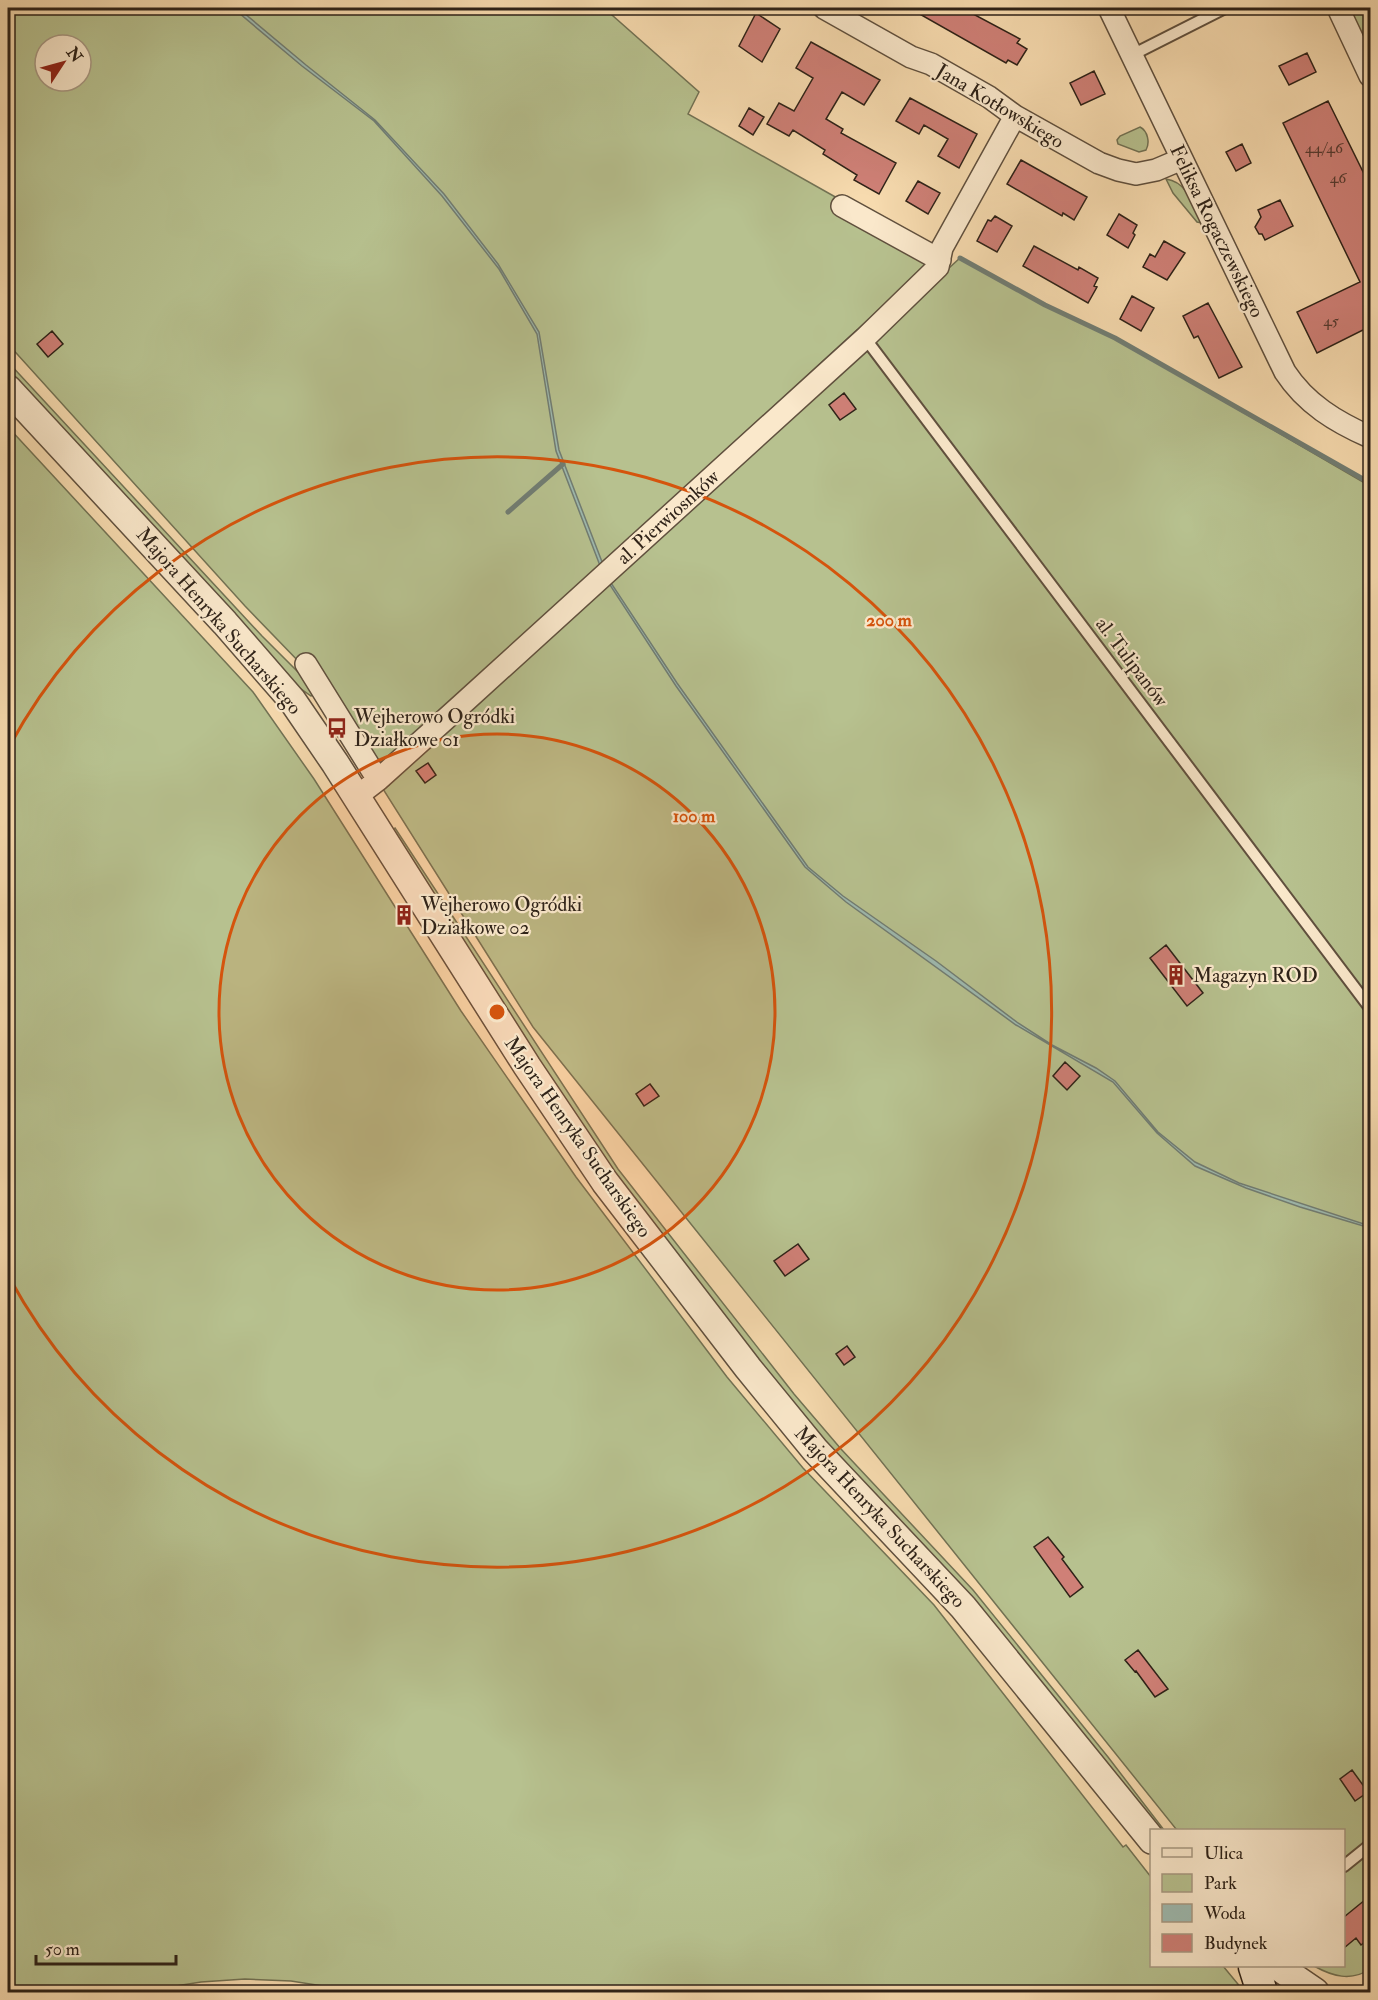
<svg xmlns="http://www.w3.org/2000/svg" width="1378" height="2000" font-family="'IM FELL Double Pica',serif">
<rect width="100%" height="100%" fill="#f7dbaf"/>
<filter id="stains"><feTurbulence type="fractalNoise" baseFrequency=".00333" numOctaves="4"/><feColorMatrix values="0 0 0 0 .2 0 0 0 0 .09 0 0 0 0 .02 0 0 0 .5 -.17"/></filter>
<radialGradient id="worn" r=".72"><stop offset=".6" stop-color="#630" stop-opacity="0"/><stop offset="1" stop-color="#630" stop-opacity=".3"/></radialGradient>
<!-- green -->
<path fill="#b7c18f" stroke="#727254" stroke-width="1.5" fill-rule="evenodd" d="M8,8H604L699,92L688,114L846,203L932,264L883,306L379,768L303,666L245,606L8,344ZM45,45H81V81H45Z
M1346,8H1370V58Z
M1140,127C1148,131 1150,143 1146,150L1139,152L1118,144L1117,140L1120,136Z
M1166,179C1188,182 1194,206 1202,223L1197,222L1173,193Z
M960,258L1045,305L1115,338L1370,486V1969C1351,1982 1332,1976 1314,1966H1344V1830H1178L1176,1829L533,1027L383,789L389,785L387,782Z
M8,362L262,636L307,681L313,694L311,696L290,681L8,374Z
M8,427L253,692L314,779L461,1011L576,1177L727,1377L803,1468L934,1605L1123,1847L1126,1845L1151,1877L1152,1966H1223L1242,1989L1236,1992H361L291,1981L245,1979L201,1982L138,1992H8Z
M395,828L618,1169L794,1394L841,1449L973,1590L1108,1757L1164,1830H1153L816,1435L615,1177L390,832Z
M246,1986L290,1987L336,1992H170L202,1988Z"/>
<!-- water -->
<path fill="#9ebab0" stroke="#717d73" stroke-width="1.5" d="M233,8H238L306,65L375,120L444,194L498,264L539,332L559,450L609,580L677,683L808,867L843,896L936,961L1018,1023L1052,1045L1096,1068L1115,1081L1158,1132L1195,1162L1239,1183L1370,1226V1228L1300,1207L1246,1188L1195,1166L1157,1133L1113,1082L1016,1025L846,902L805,867L676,686L608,582L599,563L556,451L537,334L499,269L442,196L374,121L302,66Z"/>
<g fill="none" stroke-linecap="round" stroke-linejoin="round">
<!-- stream -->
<path stroke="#717d73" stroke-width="5" d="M960,258L1045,305L1115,338L1370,483
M508,512L563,464"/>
</g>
<!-- building -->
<path fill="#cf8077" stroke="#2e2218" stroke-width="1.5" d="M909,8H962L1020,39L1017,43L1027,49L1017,65L1008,60L1006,63Z
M756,13L780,29L762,62L739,46Z
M811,42L880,80L864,105L842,92L826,119L843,129L841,133L896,163L879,194L854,180L857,175L823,154L825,150L793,130L789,136L767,124L779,103L794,111L813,78L796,68Z
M1307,53L1316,72L1289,85L1279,66Z
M1094,71L1105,94L1081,105L1070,83Z
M910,98L977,134L959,168L938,156L948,139L924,125L919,134L896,121Z
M1328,101L1371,188V326L1317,353L1297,312L1360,282L1283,123Z
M749,108L764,117L753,135L739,126Z
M1242,144L1251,163L1236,171L1226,152Z
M1021,160L1087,197L1074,220L1063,213L1062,216L1007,184Z
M918,181L940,193L928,214L906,201Z
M1280,200L1293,226L1265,240L1262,234H1259L1255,227L1261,217L1258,210Z
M1119,214L1137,225L1133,233L1135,235L1128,248L1107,235Z
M995,216L1012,226L997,252L977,241L988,220L991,221Z
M1164,241L1185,253L1167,280L1143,267L1150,254L1155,257Z
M1034,246L1078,270L1079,267L1098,278L1094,286L1097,287L1088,303L1023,266Z
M1132,296L1154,308L1141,331L1120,319Z
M1208,303L1242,367L1219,378L1198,336L1194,338L1183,316Z
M52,331L63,344L48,357L37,344Z
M844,393L856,409L840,420L829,405Z
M428,763L436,775L425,783L416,771Z
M1166,945L1203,993L1187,1006L1150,958Z
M1065,1062L1080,1076L1067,1090L1053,1076Z
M650,1084L659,1096L644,1106L636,1094Z
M798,1244L809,1259L785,1276L774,1261Z
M847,1346L855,1357L844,1365L836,1354Z
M1048,1537L1064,1557L1062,1559L1083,1587L1070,1597L1034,1547Z
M1138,1650L1168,1689L1155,1697L1136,1671L1135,1672L1125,1660Z
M1352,1770L1368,1792L1355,1801L1340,1779Z
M1371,1895V1937L1361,1945L1356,1938L1344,1948V1917Z"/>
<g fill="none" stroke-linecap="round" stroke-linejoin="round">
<!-- service casing -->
<g stroke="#60503e" stroke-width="14">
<path id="service" d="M1132,55L1225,8
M865,338L1370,1008
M1344,1866L1370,1845"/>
</g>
<!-- minor casing -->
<g stroke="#60503e" stroke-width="24">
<path id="minor" d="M824,8L911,57L931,64L989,97L1015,116L1099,163L1118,170L1136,174L1156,170L1182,159
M1109,8L1285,372C1306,404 1336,422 1370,437
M1338,8L1370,76
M842,206L940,260
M306,664L378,780
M356,797L378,780L459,707L865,338L938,267L942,248L1015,116"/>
</g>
<!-- tertiary casing -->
<g stroke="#60503e" stroke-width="30">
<path id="tertiary" d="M8,389L225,623L292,700L335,763L527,1066L605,1182L748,1368L815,1450L963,1607L1152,1840
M1277,1966L1315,1992"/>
</g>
<!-- secondary casing -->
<g stroke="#2e2218" stroke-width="33">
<path id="secondary" d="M1254,1967L1262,1992"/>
</g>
<!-- service -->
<use href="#service" stroke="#fae8cb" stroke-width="10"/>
<!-- minor -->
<use href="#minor" stroke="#fae8cb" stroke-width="21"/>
<!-- tertiary -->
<use href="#tertiary" stroke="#fae8cb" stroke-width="27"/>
<!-- secondary -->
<use href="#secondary" stroke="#fae8cb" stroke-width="30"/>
</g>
<!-- distance rings -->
<circle cx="497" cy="1012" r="278" fill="#d5540d" fill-opacity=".12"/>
<g fill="none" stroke="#d5540d" stroke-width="3">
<circle cx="497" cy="1012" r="278"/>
<path d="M9 747A555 555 0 1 1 9 1277"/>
</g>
<!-- icons -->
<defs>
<g id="bus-bare" transform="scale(1.62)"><path d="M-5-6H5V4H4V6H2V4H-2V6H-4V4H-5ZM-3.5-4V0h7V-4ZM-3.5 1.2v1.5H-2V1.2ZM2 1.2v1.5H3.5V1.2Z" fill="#8f2418" stroke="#fae8cb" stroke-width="2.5" paint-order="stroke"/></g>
<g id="building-bare" transform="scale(1.62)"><path d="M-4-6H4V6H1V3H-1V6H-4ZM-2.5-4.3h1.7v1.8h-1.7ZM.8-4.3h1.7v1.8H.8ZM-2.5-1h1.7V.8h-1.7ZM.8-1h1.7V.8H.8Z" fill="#8f2418" stroke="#fae8cb" stroke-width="2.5" paint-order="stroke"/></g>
</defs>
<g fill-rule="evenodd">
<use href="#bus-bare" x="337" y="728"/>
<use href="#building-bare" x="404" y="915"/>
<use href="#building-bare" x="1176" y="975"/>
</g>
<g text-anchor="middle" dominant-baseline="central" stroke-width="4.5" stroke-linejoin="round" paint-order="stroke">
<!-- number labels -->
<g font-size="16" fill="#563a30">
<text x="1324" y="148">44/46</text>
<text x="1338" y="178">46</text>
<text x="1331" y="321">45</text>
</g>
<!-- street labels -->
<g font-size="20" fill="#2e2218" stroke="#fae8cb">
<text transform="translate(1000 106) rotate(31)">Jana Kotłowskiego</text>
<text transform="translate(1217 231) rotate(64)">Feliksa Rogaczewskiego</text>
<text transform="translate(668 517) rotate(-42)">al. Pierwiosnków</text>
<text transform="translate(219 621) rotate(49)">Majora Henryka Sucharskiego</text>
<text transform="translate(1132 662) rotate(53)">al. Tulipanów</text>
<text transform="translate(578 1137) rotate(55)">Majora Henryka Sucharskiego</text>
<text transform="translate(880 1517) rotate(47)">Majora Henryka Sucharskiego</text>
</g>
<!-- poi labels -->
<g font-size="20" fill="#2e2218" stroke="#fae8cb" text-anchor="start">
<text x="354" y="716">Wejherowo Ogródki<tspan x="354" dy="23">Działkowe 01</tspan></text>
<text x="421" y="904">Wejherowo Ogródki<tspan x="421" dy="23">Działkowe 02</tspan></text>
<text x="1193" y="975">Magazyn ROD</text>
</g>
</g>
<circle cx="497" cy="1012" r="9" fill="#d5540d" stroke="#fae8cb" stroke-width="3"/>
<g font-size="18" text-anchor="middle" font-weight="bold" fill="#d5540d" stroke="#fae8cb" stroke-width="4.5" stroke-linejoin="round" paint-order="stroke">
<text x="889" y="626">200 m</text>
<text x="694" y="822">100 m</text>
</g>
<!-- margin -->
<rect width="1378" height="2000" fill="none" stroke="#f7dbaf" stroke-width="30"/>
<rect x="9" y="9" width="1360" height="1982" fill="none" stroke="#2e2218" stroke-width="3"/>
<rect x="15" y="15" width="1348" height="1970" fill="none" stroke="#2e2218" stroke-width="1.5"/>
<!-- legend -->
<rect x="1150" y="1829" width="195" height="138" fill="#fae8cb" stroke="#a89983" stroke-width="1.5"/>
<rect x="1162" y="1848" width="30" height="9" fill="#fae8cb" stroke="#a89983" stroke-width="1.5"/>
<text x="1204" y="1859" font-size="18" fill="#2e2218">Ulica</text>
<rect x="1162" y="1874" width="30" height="18" fill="#b7c18f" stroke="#a89983" stroke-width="1.5"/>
<text x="1204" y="1889" font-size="18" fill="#2e2218">Park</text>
<rect x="1162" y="1904" width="30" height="18" fill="#9ebab0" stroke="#a89983" stroke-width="1.5"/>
<text x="1204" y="1919" font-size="18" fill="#2e2218">Woda</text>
<rect x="1162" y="1934" width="30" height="18" fill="#cf8077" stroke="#a89983" stroke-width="1.5"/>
<text x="1204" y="1949" font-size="18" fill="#2e2218">Budynek</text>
<!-- north arrow -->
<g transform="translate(63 63) rotate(54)"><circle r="28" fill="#fae8cb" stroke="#a89983" stroke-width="1.5"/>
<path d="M0-4.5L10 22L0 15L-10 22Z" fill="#8f2418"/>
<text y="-9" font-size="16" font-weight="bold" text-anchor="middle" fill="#2e2218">N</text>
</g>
<!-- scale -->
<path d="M36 1955v9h140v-9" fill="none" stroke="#2e2218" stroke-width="3"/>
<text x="45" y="1955" font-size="18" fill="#2e2218" stroke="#fae8cb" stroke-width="4.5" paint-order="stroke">50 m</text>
<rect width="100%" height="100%" filter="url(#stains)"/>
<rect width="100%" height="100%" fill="url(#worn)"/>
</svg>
